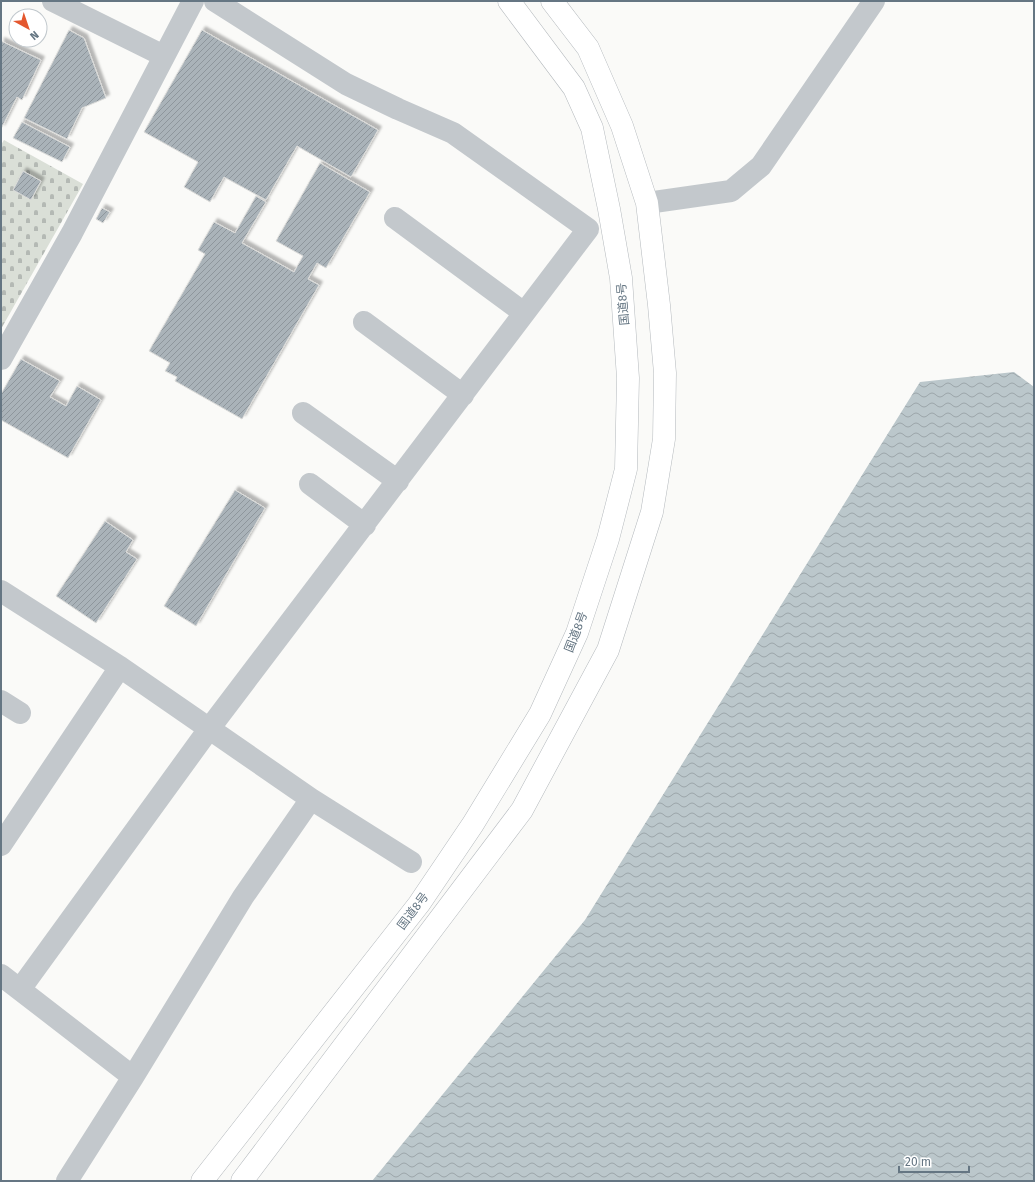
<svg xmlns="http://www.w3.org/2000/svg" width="1035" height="1182" font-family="'Fira Sans','Noto Sans JP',sans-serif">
<defs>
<pattern id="cemetery-stones" width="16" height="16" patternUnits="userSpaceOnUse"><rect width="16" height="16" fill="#dadfd7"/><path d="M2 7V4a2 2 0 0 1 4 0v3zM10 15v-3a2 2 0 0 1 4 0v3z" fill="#b4b9b4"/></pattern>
<pattern id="water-waves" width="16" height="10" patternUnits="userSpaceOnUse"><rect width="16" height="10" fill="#bbc7cb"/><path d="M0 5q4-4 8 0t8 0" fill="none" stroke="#9ca6aa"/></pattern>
<pattern id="building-hatch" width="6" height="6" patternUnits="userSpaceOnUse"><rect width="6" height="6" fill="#aab3b9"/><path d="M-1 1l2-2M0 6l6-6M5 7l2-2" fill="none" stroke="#8e969c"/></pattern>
<filter id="shadow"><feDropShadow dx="3.5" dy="-3.5" stdDeviation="1" flood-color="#0004"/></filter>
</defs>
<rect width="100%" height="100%" fill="#fafaf8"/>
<!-- cemetery -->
<path fill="url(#cemetery-stones)" d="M4,140L83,184L1,329V145Z"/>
<!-- water -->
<path fill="url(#water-waves)" d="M1014,372L1034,387V1181H372L585,920L920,382Z"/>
<!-- building -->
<path fill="url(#building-hatch)" stroke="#dcdcda" filter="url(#shadow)" d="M69,30L84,38L106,98L82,108L67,139L24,118Z
M202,30L378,130L351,177L297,146L266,200L224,177L210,202L184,187L198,162L144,132Z
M1,41L41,60L22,100L17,97L1,129Z
M22,122L70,147L62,162L13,138Z
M320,163L370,192L326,268L317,263L308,279L319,285L242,419L175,381L177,377L165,371L170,363L149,351L205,254L198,250L214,222L235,233L256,196L266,202L242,243L294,272L303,256L276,241Z
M23,171L41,181L31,200L13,190Z
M102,208L110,212L103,223L96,219Z
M21,359L60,381L50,397L66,406L77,386L101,400L68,458L1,420V394Z
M235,490L265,508L196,626L164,606Z
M105,521L133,540L126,552L137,559L96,623L56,596Z"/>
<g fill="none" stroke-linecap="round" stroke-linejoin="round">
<!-- highway casing -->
<g stroke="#b4b9bd" stroke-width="23">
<path id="highway" d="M202,1181L419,904L473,824L540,714L577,633L608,539L626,469L628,378L621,278L609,209L592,128L574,88L509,1
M242,1181L522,810L608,650L652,512L664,439L665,373L659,305L647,203L622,126L588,48L552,1"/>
</g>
<!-- minor -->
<path stroke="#c3c8cc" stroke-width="22" d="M53,1L164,56
M647,203L731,191L761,166L874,1
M395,218L524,313
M364,322L463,395
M1,359L72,233L193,1
M303,413L398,481
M310,484L365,525
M1,591L120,667L311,799L411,862
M1,701L20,713
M1,845L120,667
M1,975L133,1077
M21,988L209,729L588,229L453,133L398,109L346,84L215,1
M67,1181L133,1077L243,897L311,799"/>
<!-- highway -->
<use href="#highway" stroke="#fff" stroke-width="22"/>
</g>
<g text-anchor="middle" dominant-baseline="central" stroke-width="4" stroke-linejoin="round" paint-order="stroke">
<!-- street labels -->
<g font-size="12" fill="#657683" stroke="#fff">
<text transform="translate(623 304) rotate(-95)">国道8号</text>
<text transform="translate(576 632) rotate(-69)">国道8号</text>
<text transform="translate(413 911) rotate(-53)">国道8号</text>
</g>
</g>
<!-- border -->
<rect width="1035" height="1182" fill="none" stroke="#657683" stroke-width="4"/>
<!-- north arrow -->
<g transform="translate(28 28) rotate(140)"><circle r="19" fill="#ffffff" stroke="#c1c8cd"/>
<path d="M0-3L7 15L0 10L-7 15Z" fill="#e4572e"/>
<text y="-6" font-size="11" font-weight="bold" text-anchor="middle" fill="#657683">N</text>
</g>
<!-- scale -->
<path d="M899 1166v6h70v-6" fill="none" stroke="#657683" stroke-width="2"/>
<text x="905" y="1166" font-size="12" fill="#657683" stroke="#ffffff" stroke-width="3" paint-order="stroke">20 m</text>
</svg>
